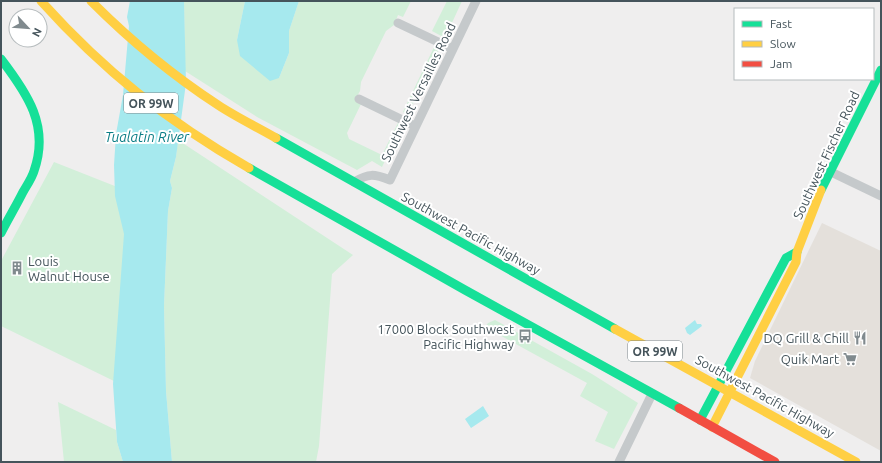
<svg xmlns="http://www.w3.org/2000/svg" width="882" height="463" font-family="Ubuntu,sans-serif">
<rect width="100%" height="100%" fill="#efeeee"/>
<!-- commercial -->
<path fill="#e4e0db" d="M822,223L881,251V451L750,378L755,361Z"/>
<!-- green -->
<path fill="#d2efd9" d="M184,1H245L237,40L279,78L289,53V31L299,1H411L403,17L398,15L394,25L386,31L361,82L360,91L355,100L361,104L347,133L349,139L382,155L399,121L403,124L382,167L372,161L357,170L257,117L185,71Z
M447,1H462L445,38L432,31Z
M435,45L440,47L408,114L403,112Z
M178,140L353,255L332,274L319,446L316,462H172L166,391L164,306L168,211L172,188L170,181L176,157Z
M54,162L135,194L116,382L1,326V261Z
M495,320L592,374L638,403L614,449L595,441L608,412L580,396L587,383L485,327L488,323Z
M58,402L116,430L117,442L123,462H64Z"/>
<!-- water -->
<path fill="#a6e9ee" d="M130,1H184L186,83L176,157L170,181L172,188L168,211L164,306L166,391L172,462H123L117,442L113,384L124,234L115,196L114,165L116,134L123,95L129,26L127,17Z
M245,1H299L289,31V53L279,78L270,81L240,56L237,40Z
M695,320L697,324H701L702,326L690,335L687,333L685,328Z
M483,406L489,416L471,428L465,419Z"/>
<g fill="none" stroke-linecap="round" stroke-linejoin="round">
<!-- street -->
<path stroke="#c5c9cb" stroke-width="9" d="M398,23L453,49
M359,99L415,126
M831,172L881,196
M354,182C369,173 374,174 390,180L476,1
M619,462L652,394"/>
<!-- fast -->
<path stroke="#16e098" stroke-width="9" d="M1,59C27,93 50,126 34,171C32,178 27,185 23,192C16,206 8,219 1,233
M276,138L615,329
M249,168L465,290L679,408
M821,190L881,70
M700,420L786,258L797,252"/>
<!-- slow -->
<path stroke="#ffcf43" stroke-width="9" d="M41,1C104,71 167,121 249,168
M91,1C130,40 172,75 218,105C236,117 257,127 276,138
M615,329L856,462
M712,427L796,262L797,252L821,190"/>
<!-- jam -->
<path stroke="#f24e42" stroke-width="9" d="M679,408L775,462"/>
</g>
<!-- icons -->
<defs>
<g id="building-bare" transform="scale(1.08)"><path d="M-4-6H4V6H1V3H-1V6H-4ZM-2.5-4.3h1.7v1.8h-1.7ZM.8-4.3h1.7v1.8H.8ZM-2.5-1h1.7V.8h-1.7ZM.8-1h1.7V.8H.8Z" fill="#808a8e" stroke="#fff" stroke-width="2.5" paint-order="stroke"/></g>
<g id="bus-bare" transform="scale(1.08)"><path d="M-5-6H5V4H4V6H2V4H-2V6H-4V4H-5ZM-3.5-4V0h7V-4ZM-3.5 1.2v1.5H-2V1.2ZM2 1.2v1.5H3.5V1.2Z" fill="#808a8e" stroke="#fff" stroke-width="2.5" paint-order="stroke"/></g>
<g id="restaurant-bare" transform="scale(1.08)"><path d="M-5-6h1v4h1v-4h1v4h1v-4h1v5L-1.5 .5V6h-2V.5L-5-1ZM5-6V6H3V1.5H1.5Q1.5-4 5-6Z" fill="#808a8e" stroke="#fff" stroke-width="2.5" paint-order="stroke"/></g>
<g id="supermarket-bare" transform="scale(1.08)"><path d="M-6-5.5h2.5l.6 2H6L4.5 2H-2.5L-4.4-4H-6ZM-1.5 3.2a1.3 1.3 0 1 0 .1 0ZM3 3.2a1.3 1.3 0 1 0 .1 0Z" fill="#808a8e" stroke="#fff" stroke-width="2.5" paint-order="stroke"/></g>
</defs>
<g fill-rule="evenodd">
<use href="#building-bare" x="17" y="268"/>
<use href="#bus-bare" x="525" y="336"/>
<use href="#restaurant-bare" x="860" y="338"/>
<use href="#supermarket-bare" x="850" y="359"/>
</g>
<g text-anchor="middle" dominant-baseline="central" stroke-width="4" stroke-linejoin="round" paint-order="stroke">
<!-- shield labels -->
<g fill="#fff" stroke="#7d878c" stroke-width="1">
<rect x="124" y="93" width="54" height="20" rx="3"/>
<rect x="628" y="341" width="54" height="20" rx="3"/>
</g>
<g font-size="12" font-weight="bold" fill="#45545b">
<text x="151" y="103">OR 99W</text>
<text x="655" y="351">OR 99W</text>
</g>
<!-- street labels -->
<g font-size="13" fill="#45545b" stroke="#fff">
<text transform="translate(418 92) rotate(-64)">Southwest Versailles Road</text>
<text transform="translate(826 155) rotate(-65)">Southwest Fischer Road</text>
<text transform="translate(471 233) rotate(29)">Southwest Pacific Highway</text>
<text transform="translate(765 396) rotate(29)">Southwest Pacific Highway</text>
</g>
<!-- poi labels -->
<g font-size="13" fill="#45545b" stroke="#fff" text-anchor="end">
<text x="28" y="261" text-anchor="start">Louis<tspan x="28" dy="15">Walnut House</tspan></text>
<text x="514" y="329">17000 Block Southwest<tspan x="514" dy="15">Pacific Highway</tspan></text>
<text x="849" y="338">DQ Grill &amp; Chill</text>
<text x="839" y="359">Quik Mart</text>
</g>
<!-- water labels -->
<g font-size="14" font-style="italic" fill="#0a7d85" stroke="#fff">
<text x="147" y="137">Tualatin River</text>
</g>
</g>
<!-- border -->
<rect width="882" height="463" fill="none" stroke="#45545b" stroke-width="4"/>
<!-- legend -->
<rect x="734" y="8" width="140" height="72" fill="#ffffff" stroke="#b5bbbd"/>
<rect x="742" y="21" width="20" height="6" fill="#16e098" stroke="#b5bbbd"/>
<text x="770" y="28" font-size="12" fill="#45545b">Fast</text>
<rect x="742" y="41" width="20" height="6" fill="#ffcf43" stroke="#b5bbbd"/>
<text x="770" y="48" font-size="12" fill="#45545b">Slow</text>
<rect x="742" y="61" width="20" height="6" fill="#f24e42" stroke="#b5bbbd"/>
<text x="770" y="68" font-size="12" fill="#45545b">Jam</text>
<!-- north arrow -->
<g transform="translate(28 28) rotate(116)"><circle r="19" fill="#ffffff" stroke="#b5bbbd"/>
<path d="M0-3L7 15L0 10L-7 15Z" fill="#808a8e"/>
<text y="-6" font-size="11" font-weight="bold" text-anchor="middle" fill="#45545b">N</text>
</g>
</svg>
